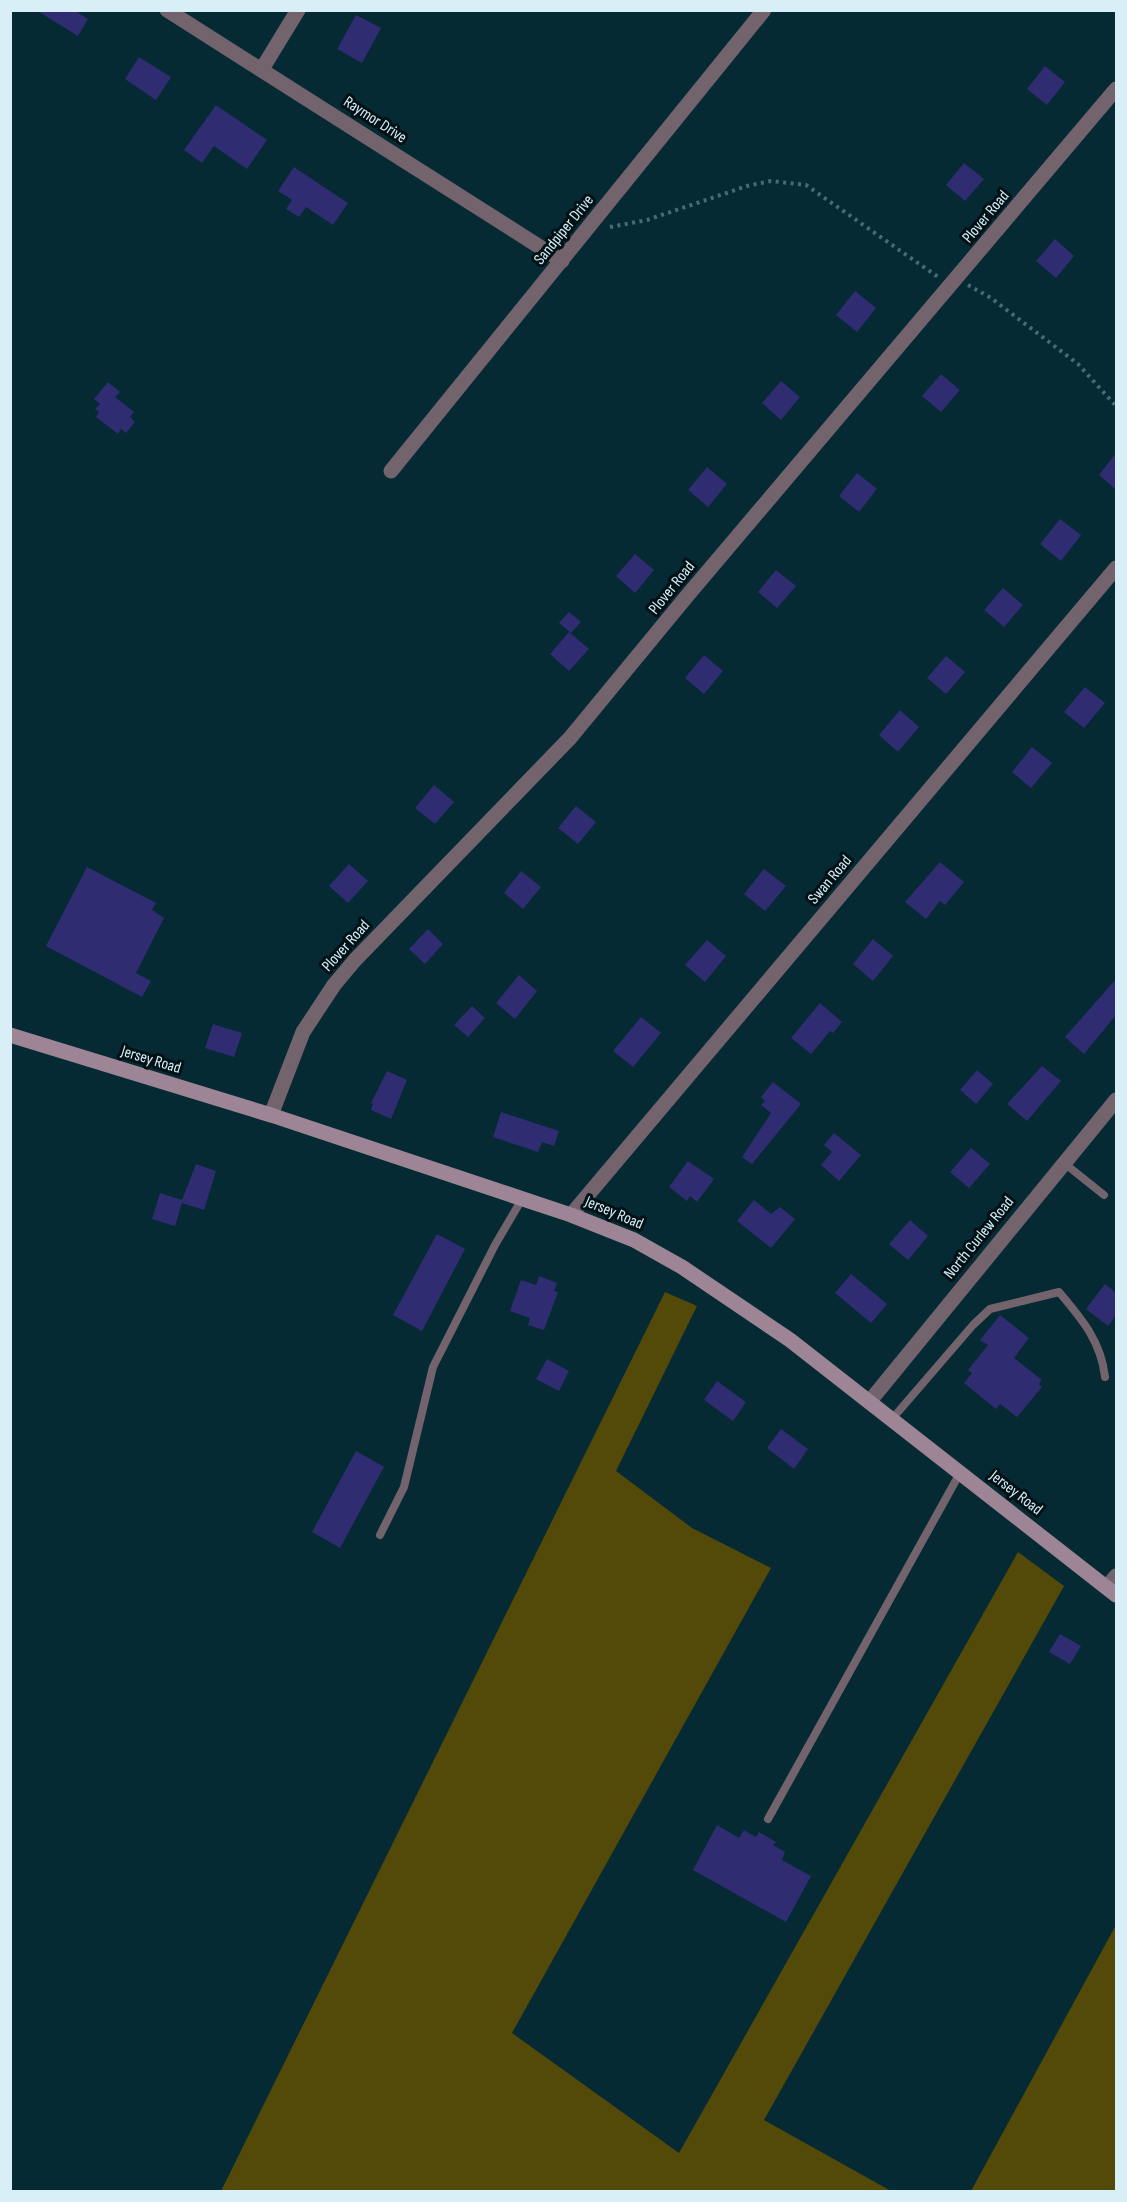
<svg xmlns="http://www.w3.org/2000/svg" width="1127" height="2202" font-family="'Sofia Sans Condensed',sans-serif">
<rect width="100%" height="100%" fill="#052a34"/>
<!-- green -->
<path fill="#534908" d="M665,1292L697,1306L616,1471L692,1528L771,1568L512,2033L679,2153L1018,1552L1064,1586L764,2120L891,2191H221Z
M1116,1925V2191H971Z"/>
<!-- building -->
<path fill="#2f2c71" d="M36,10H74L88,19L78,36Z
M356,15L381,28L362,63L337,49Z
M139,57L171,77L156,100L125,79Z
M1045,66L1065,82L1047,105L1027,89Z
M216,105L267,140L247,169L214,146L202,163L184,150Z
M964,163L984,179L965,201L946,185Z
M294,167L348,203L333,225L306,207L299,217L286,209L292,200L278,191Z
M1055,239L1074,256L1056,278L1036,261Z
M855,291L876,308L857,332L836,315Z
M941,374L960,390L941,412L922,396Z
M781,381L800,397L781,420L762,403Z
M108,382L120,392L115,397L134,412L130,417L135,422L126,433L121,429L118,434L96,417L99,412L95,409L100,404L94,399Z
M1116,453V490L1099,475Z
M707,467L727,484L708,507L688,490Z
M857,473L877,489L859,512L839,496Z
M1060,519L1081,535L1061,561L1040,544Z
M635,554L654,570L635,593L616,576Z
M776,570L796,586L777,608L758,592Z
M1003,588L1023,605L1004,627L984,610Z
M569,612L581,622L571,633L559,623Z
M569,632L589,649L569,671L550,654Z
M704,655L723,671L704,694L685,678Z
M946,656L965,672L946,694L927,678Z
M1085,687L1105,703L1084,728L1064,712Z
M900,710L919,727L898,752L879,735Z
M1032,747L1052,763L1031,788L1012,772Z
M434,785L454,802L435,824L415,808Z
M576,806L596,822L578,844L558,828Z
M940,862L964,882L945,905L940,901L926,919L905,902Z
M349,864L368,881L348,903L329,886Z
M87,867L156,903L152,910L164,918L136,973L151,981L142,997L46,946Z
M764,869L786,886L765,911L744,894Z
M521,871L541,887L523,909L504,893Z
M428,929L443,944L425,964L409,949Z
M873,939L893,956L873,981L853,964Z
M707,940L726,956L705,982L685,965Z
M519,975L537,991L515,1019L496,1003Z
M1116,979V1015L1084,1054L1065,1037Z
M820,1003L842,1022L833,1033L830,1031L811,1054L791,1038Z
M472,1006L485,1018L468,1037L454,1025Z
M641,1017L661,1033L633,1067L613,1051Z
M213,1024L242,1033L234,1057L205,1048Z
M1042,1066L1061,1081L1027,1121L1007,1104Z
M977,1070L993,1084L976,1104L960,1090Z
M387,1071L407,1080L391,1119L371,1110L373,1104L371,1103Z
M773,1082L801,1104L752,1164L742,1157L771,1113L761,1105L765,1101L761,1097Z
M501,1112L559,1131L554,1146L542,1142L538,1152L493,1137Z
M834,1133L861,1155L839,1181L821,1165L832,1152L824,1145Z
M971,1148L990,1164L969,1188L950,1172Z
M688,1161L714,1179L697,1202L690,1196L687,1201L669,1187Z
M196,1164L216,1171L204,1210L182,1203L175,1226L152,1219L160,1193L182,1200Z
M754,1200L771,1214L780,1207L795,1219L771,1248L737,1221Z
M910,1220L928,1236L908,1260L889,1244Z
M437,1234L465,1249L422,1331L393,1315Z
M851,1274L887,1304L871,1323L835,1293Z
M539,1276L557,1283L554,1291L558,1292L544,1330L528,1325L530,1318L510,1311L521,1280L536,1285Z
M1105,1284L1116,1293V1315L1108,1326L1086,1309Z
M1000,1315L1029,1338L1014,1358L1042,1380L1039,1384L1042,1387L1017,1417L1000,1404L996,1409L964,1383L972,1373L968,1370L988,1345L980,1340Z
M547,1359L569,1371L559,1391L536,1379Z
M717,1381L746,1402L733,1421L704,1400Z
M781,1429L808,1449L794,1469L767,1448Z
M356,1451L384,1467L340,1548L312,1532Z
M1060,1634L1081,1646L1070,1664L1049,1652Z
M717,1825L739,1838L744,1830L756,1837L759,1832L776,1842L773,1845L785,1852L782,1860L811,1876L786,1922L693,1870Z"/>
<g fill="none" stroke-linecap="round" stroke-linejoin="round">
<!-- path -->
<path stroke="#4a6b74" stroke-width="4" stroke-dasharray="3 4.5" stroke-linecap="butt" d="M610,227L647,220L747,186L771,181L806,185L938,277
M968,285L991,298L1078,364L1116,406"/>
<!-- lane -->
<path stroke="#72636c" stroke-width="8" d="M1064,1163L1104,1195
M892,1419L973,1325L990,1309L1059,1292C1081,1318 1101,1341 1105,1377
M380,1535L404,1487L433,1367L495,1245L522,1199
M768,1819L960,1473"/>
<!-- street -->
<path stroke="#72636c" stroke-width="15" d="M167,10L562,261
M262,69L298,10
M391,471L764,10
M271,1115L303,1032L334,985L355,960L570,738L687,596L1116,89
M571,1215L1116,568
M870,1401L1116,1100
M1107,1587L1116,1576"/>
<!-- secondary -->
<path stroke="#9e8595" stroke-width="15" d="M10,1035L271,1115L571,1215L634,1240L682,1267L790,1340L1116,1595"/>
</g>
<g text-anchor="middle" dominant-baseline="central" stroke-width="6" stroke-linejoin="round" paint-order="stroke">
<!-- street labels -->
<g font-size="16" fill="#d8eff7" stroke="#011116">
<text transform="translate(375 120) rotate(33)">Raymor Drive</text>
<text transform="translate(986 217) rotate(-50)">Plover Road</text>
<text transform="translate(564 230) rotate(-51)">Sandpiper Drive</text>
<text transform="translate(672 588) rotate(-51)">Plover Road</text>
<text transform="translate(830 880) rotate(-50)">Swan Road</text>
<text transform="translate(346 946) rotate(-48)">Plover Road</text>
<text transform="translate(151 1060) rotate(17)">Jersey Road</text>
<text transform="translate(614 1213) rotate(23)">Jersey Road</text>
<text transform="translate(979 1238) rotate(-51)">North Curlew Road</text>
<text transform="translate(1016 1493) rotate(38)">Jersey Road</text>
</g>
</g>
<!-- border -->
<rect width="1127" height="2202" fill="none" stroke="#d8eff7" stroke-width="24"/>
</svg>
